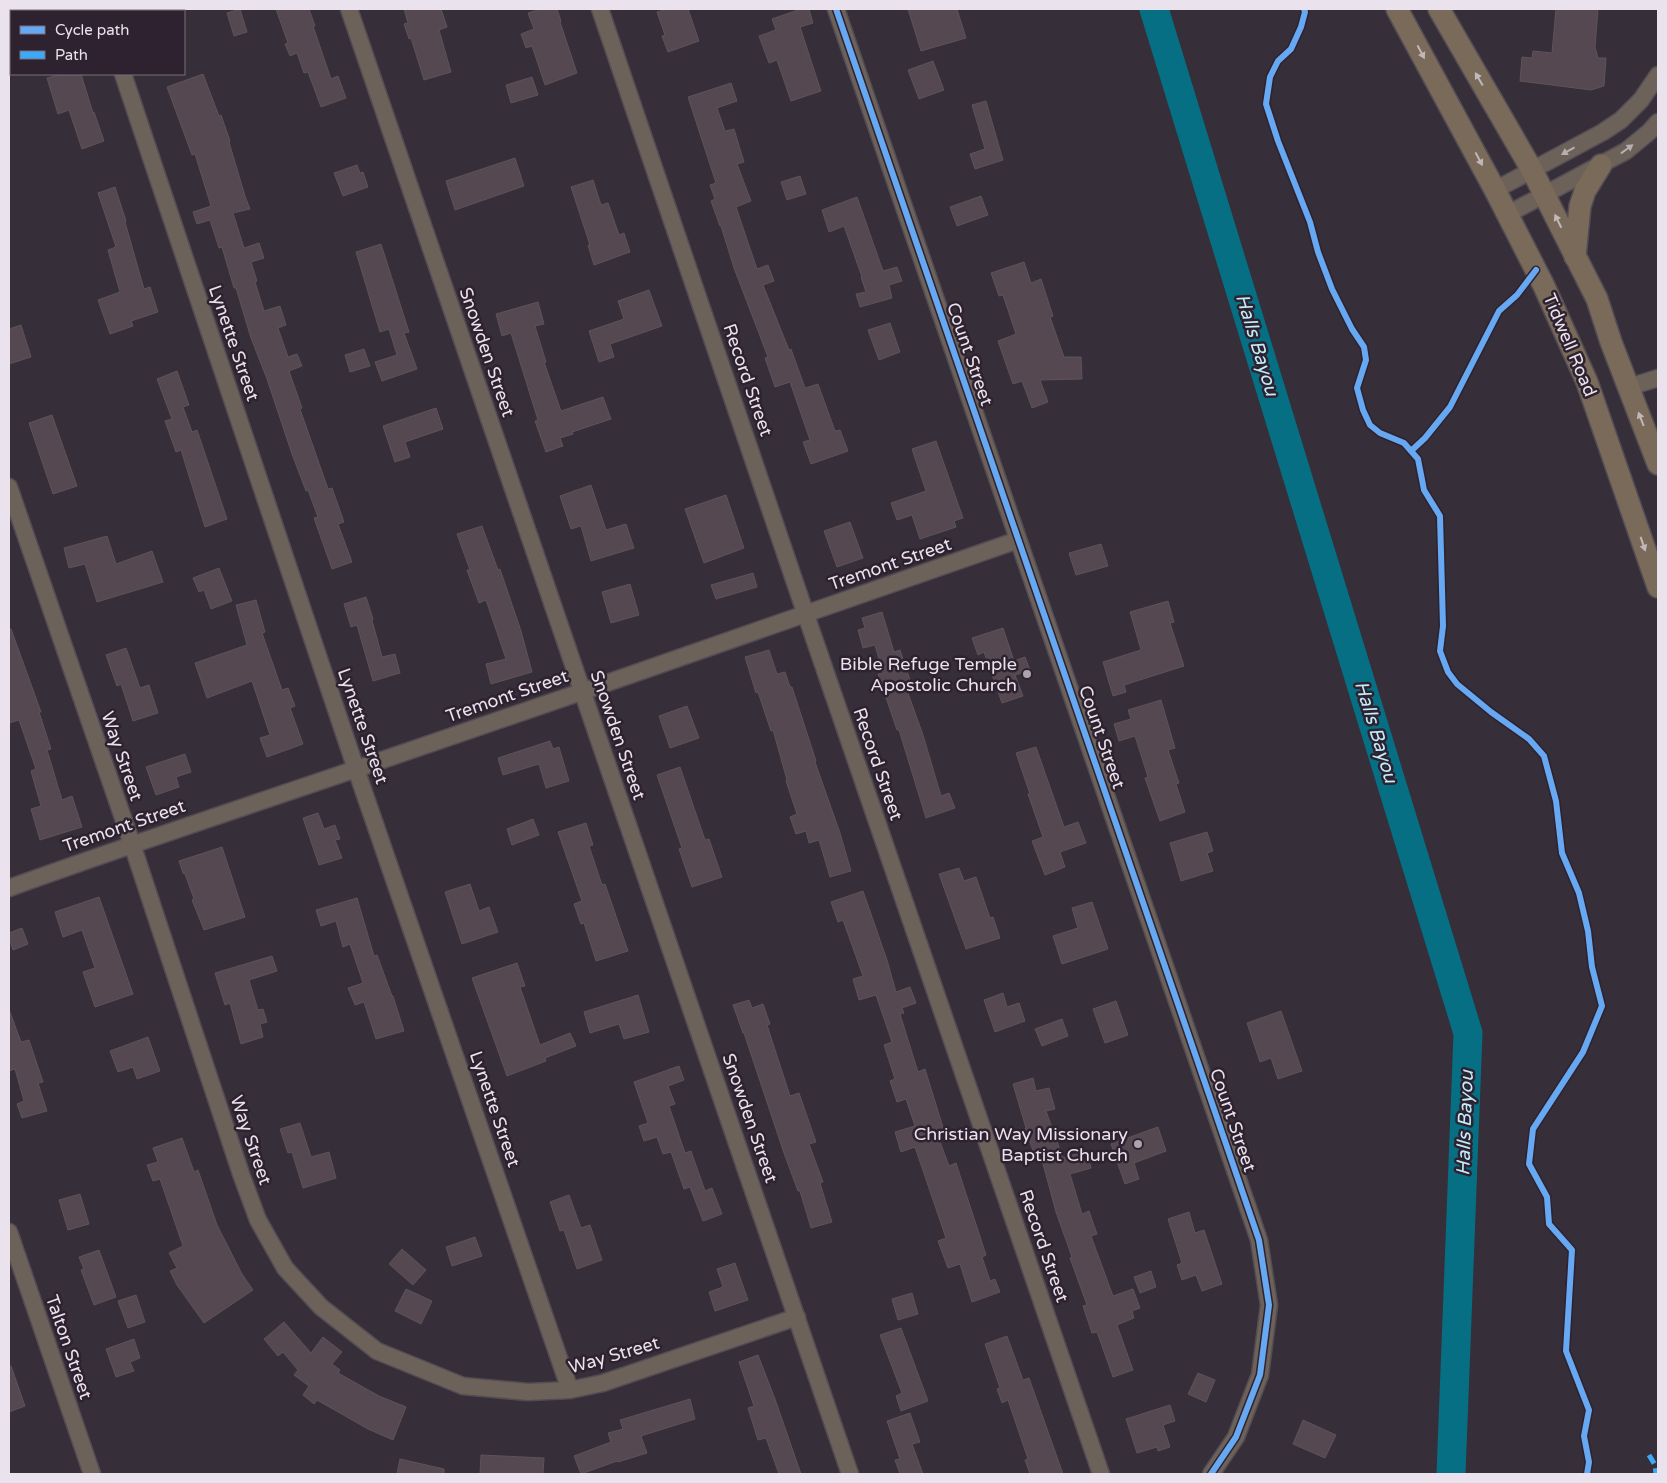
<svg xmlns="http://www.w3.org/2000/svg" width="1667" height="1483" font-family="'Varela Round',sans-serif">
<rect width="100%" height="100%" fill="#362e38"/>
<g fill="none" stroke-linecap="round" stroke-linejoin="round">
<!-- river -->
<path stroke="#066f84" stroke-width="29" d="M1154,9L1468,1033L1451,1474"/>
</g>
<!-- building -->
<path fill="#564851" stroke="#5c545a" d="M240,9L247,32L234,36L227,13Z
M276,9H309L315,26H313L331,79L338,76L346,98L321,107L308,72L304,73L297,53L290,56L285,44L288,43Z
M404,9H441L447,27L439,30L451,72L424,80L411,38L409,39L404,24L408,23Z
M541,9H557L561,21L560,22L577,73L545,85L532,46L526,48L521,34L534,29L528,13Z
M667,9H688L699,41L668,52L662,36L665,35L657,12Z
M801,9H809L813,23L800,27L821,91L791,101L777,60L769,63L759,36L776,30L772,19Z
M908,9H957L966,38L921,51Z
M1556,9H1598L1595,47L1598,58H1606L1604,86L1591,90L1520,81L1522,57L1532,58L1533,51L1552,53Z
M933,61L944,90L919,99L908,70Z
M62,74H81L93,113L94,112L104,141L82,149L69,110L58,114L47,78Z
M203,74L219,116L221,115L230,141L229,142L245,196L250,209L233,213L244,248L259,243L264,258L251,262L257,281L255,282L264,311L280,306L286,325L278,328L288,357L297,354L302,366L289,371L302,408L300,409L328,489L332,488L344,522L338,524L352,562L332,569L314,518L318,517L308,490L306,491L292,454L267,379L251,338L236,288H234L222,247L219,248L210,220L197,224L193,212L211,206L195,154L192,155L167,87Z
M532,77L538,95L511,103L506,85Z
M731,83L737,101L717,108L725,131L734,129L744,162L737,164L751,201L736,207L757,269L768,265L774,281L763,285L789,350L791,349L805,388L818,384L835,431L840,430L848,451L811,464L803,442L810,440L790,382L775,387L765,358L768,357L734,268L721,226H720L711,201L715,199L710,185L716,183L688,97Z
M986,101L1003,160L975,169L970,154L985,149L972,105Z
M515,158L524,186L455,210L446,181Z
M357,165L360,173L363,172L368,187L343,196L334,173Z
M800,176L806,194L787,200L781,182Z
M593,180L601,205L608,203L619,235L624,233L630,252L594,265L588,245H590L571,187Z
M115,187L126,221L125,222L144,289L150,287L158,312L131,321L133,326L110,334L98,300L120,292L108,250L116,247L98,193Z
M981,196L988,215L957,226L950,207Z
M857,197L883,271L897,267L902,281L889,285L892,298L860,307L856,294L866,292L861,277H862L844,226L829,232L822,210Z
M381,244L409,332L404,333L417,369L382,381L375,362L397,355L389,329L380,332L356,252Z
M1024,262L1031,283L1041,279L1053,316L1050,317L1064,357H1081L1082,379L1040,380L1048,402L1032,408L1022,381L1013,384L998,341L1016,334L1003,295L999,296L991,273Z
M649,290L662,326L610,344L614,357L599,362L589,331L624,319L618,301Z
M538,302L544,324L535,326L546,362H544L561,411L603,397L611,419L572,432L573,434L560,438L563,446L546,452L535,421L538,420L511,333L502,336L496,314Z
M890,323L900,352L879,360L868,330Z
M21,325L31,357L9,364V329Z
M364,349L370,366L350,372L345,355Z
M177,371L189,405L183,407L192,432L197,430L227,519L205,527L181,450L176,452L165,421L172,419L157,379Z
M436,408L443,429L405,442L410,457L395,462L383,426Z
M52,415L77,486L53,494L29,423Z
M936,441L963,518L954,521L956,527L920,539L912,515L897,520L891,503L926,491L912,449Z
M591,485L606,530L626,524L634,548L591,561L581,526L571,529L560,496Z
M726,495L744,548L704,563L685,509Z
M850,522L863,558L837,567L824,531Z
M482,526L498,570L500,569L521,631L532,672L491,684L486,664L506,659L486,600L479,603L467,570H470L457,534Z
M107,536L116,564L152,551L163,582L97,602L85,564L69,568L64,548Z
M1101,544L1108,566L1076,575L1069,553Z
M219,568L232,601L211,609L204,590L199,592L193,578Z
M753,573L757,587L716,599L711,585Z
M630,584L639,615L611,623L602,592Z
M366,597L373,619L372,620L382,657L395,654L400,673L373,681L357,625L351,627L344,604Z
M256,600L265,632L262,633L282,690L288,688L295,706L290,708L303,744L267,757L260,738L270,735L252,681L207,698L195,663L247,645L236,605Z
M1168,601L1174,622L1170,623L1184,666L1124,685L1126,692L1113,696L1103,662L1141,650L1130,612Z
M882,612L894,652L900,650L910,680L904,682L923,735L941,796L949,793L955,808L926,818L899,730H897L878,674L883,673L875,645L863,648L858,630L865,628L862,618Z
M1003,628L1014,661L1025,657L1030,670L1015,675L1023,696L1002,703L984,652L978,655L972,638Z
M9,629H11L41,712H39L51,749L47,750L62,800L72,796L82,827L40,840L31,809L41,806L31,771L36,769L19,720L9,723Z
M126,648L140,688L149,685L158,713L133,721L121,684L117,686L106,655Z
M769,650L777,674L785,672L790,687H792L816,761L815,762L840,833L851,871L830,877L819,840L809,843L806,831L796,834L790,817L797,814L786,781L787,780L773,730L771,731L758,692L756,693L745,657Z
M1161,700L1175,748L1168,750L1179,783L1176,784L1185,812L1160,821L1145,778L1148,777L1135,736L1119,741L1114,724L1131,719L1128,710Z
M687,706L699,738L670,748L659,716Z
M550,741L553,749L559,747L569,781L546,788L539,764L503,775L498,758Z
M1036,747L1064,827L1078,822L1086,843L1060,852L1065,867L1045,875L1032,841L1043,837L1028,794H1030L1016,753Z
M185,754L191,772L176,777L179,787L156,795L146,767Z
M680,767L705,840L709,839L722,877L692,887L679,849L682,848L657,775Z
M318,813L324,829L335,825L340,839L335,840L342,858L319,865L303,818Z
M533,819L539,835L512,845L507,829Z
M586,823L593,845L589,846L602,885L605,884L628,951L596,961L584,923L581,924L574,904L582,901L558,832Z
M1207,832L1213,851L1207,853L1213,871L1181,881L1170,843Z
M222,847L245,917L204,930L192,900L194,899L185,874L183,873L179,861Z
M959,868L964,881L976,877L990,918L993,917L1000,938L966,949L939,874Z
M470,884L479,911L489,907L498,932L462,944L445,892Z
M863,891L887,960L896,992L910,987L916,1003L902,1008L904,1013L900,1014L918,1072L925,1069L946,1137L939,1139L949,1166L956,1163L986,1255L982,1257L990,1281L995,1279L1000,1292L972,1302L960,1264L948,1268L938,1241L946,1238L915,1147L901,1152L895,1132L915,1126L906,1099L897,1102L890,1081L895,1079L884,1045L892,1042L876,995L859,1000L853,979L863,976L843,920L838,922L831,902Z
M99,897L133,994L95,1007L83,972L95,968L82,930L63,937L55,912Z
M357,898L374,956L377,955L392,996H393L404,1031L376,1039L364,1002L355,1005L348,988L363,983L350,944L343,947L336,921L321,926L316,910Z
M1092,902L1108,949L1062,964L1053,936L1078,928L1072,908Z
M22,928L28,944L13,950L9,938V933Z
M272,956L277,971L249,980L258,1010L263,1009L267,1022L260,1024L263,1037L241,1044L230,1003L225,1005L215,973Z
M517,963L525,986L520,987L540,1045L570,1033L576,1046L545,1058L546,1061L507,1076L472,978Z
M1003,993L1007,1007L1019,1003L1025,1021L995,1032L984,1000Z
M638,995L649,1032L624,1039L619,1024L590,1033L584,1012Z
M749,1000L752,1008L763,1004L770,1024L767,1025L790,1096L799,1093L816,1142L809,1144L823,1182L820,1183L832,1222L811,1228L800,1191H798L784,1153L744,1033H743L733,1005Z
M1116,1001L1128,1035L1105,1043L1093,1009Z
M1281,1011L1302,1071L1278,1079L1271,1058L1260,1062L1247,1023Z
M9,1012H10L21,1042L29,1040L43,1082L38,1083L47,1111L22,1118L17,1104L24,1101L15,1069L9,1071Z
M1062,1019L1068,1036L1042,1046L1035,1029Z
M148,1037L160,1071L137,1079L133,1067L118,1072L110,1051Z
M679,1066L684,1080L668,1086L675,1104L669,1106L685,1153L691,1151L705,1191L712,1188L722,1214L703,1221L690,1187L684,1189L671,1152L663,1154L657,1137L644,1141L639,1126L648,1123L634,1082Z
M1033,1078L1036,1091L1049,1088L1055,1109L1046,1111L1063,1158L1086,1151L1091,1168L1070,1174L1082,1214L1089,1211L1097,1234L1091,1236L1113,1296L1133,1289L1140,1308L1132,1311L1134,1318L1117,1325L1133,1370L1113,1377L1097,1332L1092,1333L1083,1306L1087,1305L1070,1258L1072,1257L1056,1212L1042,1160L1037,1162L1025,1128H1026L1013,1084Z
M300,1123L311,1157L329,1152L336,1178L303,1188L292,1152L288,1153L280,1129Z
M1158,1127L1166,1151L1134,1163L1139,1179L1125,1184L1111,1144Z
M182,1138L194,1172L198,1170L217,1225L242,1274L253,1290L204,1323L177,1285L170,1271L177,1268L169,1253L183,1246L160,1179L153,1181L147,1165L158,1162L153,1148Z
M80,1194L89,1224L68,1230L59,1200Z
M569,1195L581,1228L590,1225L602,1260L577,1269L564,1230L560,1231L550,1202Z
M1189,1212L1195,1233L1204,1230L1222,1284L1202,1291L1196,1275L1182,1280L1177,1265L1182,1263L1168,1219Z
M475,1237L482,1256L452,1266L446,1247Z
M402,1249L426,1270L413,1285L389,1264Z
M99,1250L116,1297L94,1305L81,1270L84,1269L79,1257Z
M735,1263L748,1300L715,1311L709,1292L723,1287L717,1269Z
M1151,1271L1156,1287L1140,1293L1134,1277Z
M406,1289L432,1301L421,1324L395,1311Z
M912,1293L918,1314L898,1320L892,1299Z
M136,1295L145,1322L128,1328L118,1301Z
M284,1322L311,1353L323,1337L342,1352L332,1364L340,1370L338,1373L379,1396L406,1407L393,1440L368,1429L317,1400L314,1404L303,1395L309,1386L294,1375L298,1370L283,1352L278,1356L264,1339Z
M901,1328L928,1401L901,1411L896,1396L902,1393L880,1335Z
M1007,1336L1023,1380L1029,1378L1063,1474H1030L1025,1460L1028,1459L1008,1400L1002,1403L997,1389L1000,1388L985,1344Z
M134,1339L140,1358L130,1362L134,1371L116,1377L106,1349Z
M758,1355L775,1399L801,1474H779L766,1438L758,1440L748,1408L754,1406L739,1362Z
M11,1366L25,1406L9,1412V1367Z
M1198,1373L1215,1380L1206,1402L1188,1394Z
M690,1399L695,1419L641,1436L647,1453L618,1462L617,1461L581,1474L574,1456L611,1442L608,1433L623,1429L620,1420Z
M1170,1405L1175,1421L1163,1425L1170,1447L1158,1451L1157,1447L1137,1453L1126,1419Z
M910,1413L920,1442L912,1444L923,1474H900L895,1460L900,1459L887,1421Z
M1303,1420L1336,1435L1325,1458L1293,1444Z
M481,1455L544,1458L543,1474H480Z
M400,1459L444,1469V1474H397Z"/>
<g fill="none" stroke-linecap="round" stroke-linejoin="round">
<!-- minor casing -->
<g stroke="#524c54" stroke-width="19">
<path id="minor" d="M101,9L102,11
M349,9L850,1474
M600,9L806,615L1101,1474
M836,9L1259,1240L1269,1305L1260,1375L1236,1437L1211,1474
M123,74L356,769L570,1390
M1495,190L1603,132L1621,120L1641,100L1658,75
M1508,214L1626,151L1649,132L1658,122
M1629,387L1658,378
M9,487L132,844L241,1174L258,1220L285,1268L321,1307L377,1351L463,1386L528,1392L570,1390L603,1383L797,1317
M9,888C125,846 242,808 359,768C579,693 799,617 1018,540
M9,1232L92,1474"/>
</g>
<!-- major casing -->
<g stroke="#524c54" stroke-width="24">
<path id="major" d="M1397,9L1495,190L1544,286L1587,382L1658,587
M1439,9L1532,170L1597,299L1611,342L1658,464
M1575,257L1580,206L1585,191L1601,165"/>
</g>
<!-- minor -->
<use href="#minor" stroke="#6d6259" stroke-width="16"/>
<!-- major -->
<use href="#major" stroke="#7a6a5a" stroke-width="21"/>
<!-- quiet -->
<path stroke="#3fa9f5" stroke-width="5" stroke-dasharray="10 5" stroke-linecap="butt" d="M1649,1455L1655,1465L1656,1474"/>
<!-- cycleway casing -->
<g stroke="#2e2230" stroke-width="9">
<path id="cycleway" d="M836,9L1259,1240L1269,1305L1260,1375L1236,1437L1211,1474
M1304,9L1305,12L1301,27L1291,49L1278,61L1270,77L1266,104L1278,141L1310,222L1318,252L1332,289L1352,329L1364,347L1366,360L1357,388L1363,410L1370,425L1380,433L1404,443L1418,459L1424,490L1440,516L1443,626L1440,651L1448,672L1457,684L1491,712L1529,739L1544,756L1556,801L1562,853L1579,893L1588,931L1592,967L1602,1006L1583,1052L1533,1129L1529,1164L1547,1197L1549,1224L1572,1250L1566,1351L1589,1410L1584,1436L1589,1462L1587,1474
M1411,451L1425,438L1450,407L1499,311L1517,295L1536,270"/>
</g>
<!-- cycleway -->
<use href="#cycleway" stroke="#66a8f1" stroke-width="6"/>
</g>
<!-- one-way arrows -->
<defs><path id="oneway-solid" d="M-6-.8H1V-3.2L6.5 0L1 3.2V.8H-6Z" transform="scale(1.25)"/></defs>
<g fill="#c3b8b9">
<use href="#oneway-solid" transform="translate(1421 52) rotate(62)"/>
<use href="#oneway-solid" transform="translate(1479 79) rotate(-120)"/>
<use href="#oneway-solid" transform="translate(1479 159) rotate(62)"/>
<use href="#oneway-solid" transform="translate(1558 221) rotate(-116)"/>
<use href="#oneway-solid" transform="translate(1641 419) rotate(-111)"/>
<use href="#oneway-solid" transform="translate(1643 544) rotate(71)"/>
</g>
<g fill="#b8afb1">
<use href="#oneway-solid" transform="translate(1627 149) rotate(-36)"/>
<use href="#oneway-solid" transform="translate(1568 151) rotate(151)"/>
</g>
<!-- markers -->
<g fill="#aba3ad" stroke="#2e2230" stroke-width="2">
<circle cx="1027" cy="674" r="5"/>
<circle cx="1138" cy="1144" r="5"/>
</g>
<g text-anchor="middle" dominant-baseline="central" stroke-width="5" stroke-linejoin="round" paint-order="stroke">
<!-- street labels -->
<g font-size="18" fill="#eae2ec" stroke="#2e2230">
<text transform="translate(234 343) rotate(71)">Lynette Street</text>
<text transform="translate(1570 345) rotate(67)">Tidwell Road</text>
<text transform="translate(487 352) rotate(71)">Snowden Street</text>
<text transform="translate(970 354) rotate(71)">Count Street</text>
<text transform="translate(748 380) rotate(71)">Record Street</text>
<text transform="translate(890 564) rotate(-19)">Tremont Street</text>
<text transform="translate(507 696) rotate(-19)">Tremont Street</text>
<text transform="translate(363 726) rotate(71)">Lynette Street</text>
<text transform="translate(618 735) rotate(71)">Snowden Street</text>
<text transform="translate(1102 737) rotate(71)">Count Street</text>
<text transform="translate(122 756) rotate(71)">Way Street</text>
<text transform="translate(878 764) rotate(71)">Record Street</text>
<text transform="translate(124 826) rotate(-19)">Tremont Street</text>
<text transform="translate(495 1109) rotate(71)">Lynette Street</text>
<text transform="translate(750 1118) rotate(71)">Snowden Street</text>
<text transform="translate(1233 1120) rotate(71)">Count Street</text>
<text transform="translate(251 1140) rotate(71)">Way Street</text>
<text transform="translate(1044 1246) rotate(71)">Record Street</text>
<text transform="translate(69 1347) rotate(71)">Talton Street</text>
<text transform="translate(614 1355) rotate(-16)">Way Street</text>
</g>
<!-- poi labels -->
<g font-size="18" fill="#eae2ec" stroke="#2e2230" text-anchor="end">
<text x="1017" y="664">Bible Refuge Temple<tspan x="1017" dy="21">Apostolic Church</tspan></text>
<text x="1128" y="1134">Christian Way Missionary<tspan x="1128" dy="21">Baptist Church</tspan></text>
</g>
<!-- water labels -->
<g font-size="19" font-style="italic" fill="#c1edfa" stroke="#2e2230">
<text transform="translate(1257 345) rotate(73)">Halls Bayou</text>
<text transform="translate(1376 732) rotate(73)">Halls Bayou</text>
<text transform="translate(1465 1123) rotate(-88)">Halls Bayou</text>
</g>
</g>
<!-- border -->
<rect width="1667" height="1483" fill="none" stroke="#eae2ec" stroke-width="20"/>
<!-- legend -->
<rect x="10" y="10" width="175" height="65" fill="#2e2230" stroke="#796f7b"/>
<rect x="20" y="26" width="25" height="8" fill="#66a8f1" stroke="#796f7b"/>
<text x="55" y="35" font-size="15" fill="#eae2ec">Cycle path</text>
<rect x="20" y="51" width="25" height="8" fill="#3fa9f5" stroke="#796f7b"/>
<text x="55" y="60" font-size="15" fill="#eae2ec">Path</text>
</svg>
